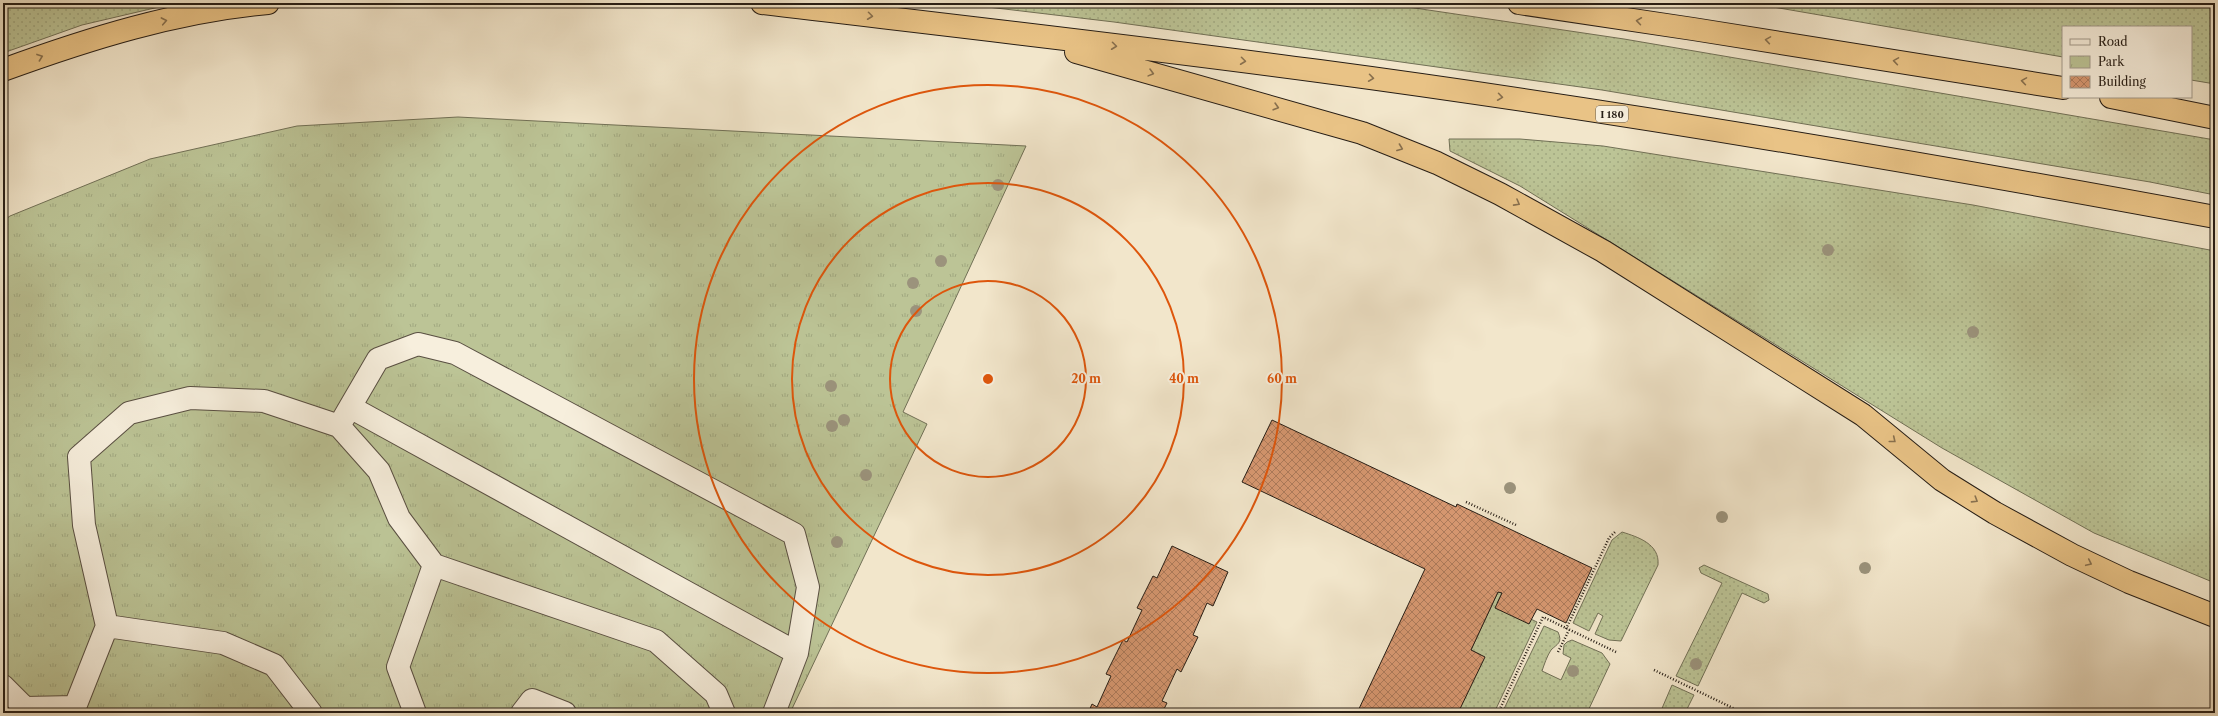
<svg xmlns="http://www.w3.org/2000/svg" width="2218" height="716" font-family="'Libre Caslon Text',serif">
<defs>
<pattern id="grass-dots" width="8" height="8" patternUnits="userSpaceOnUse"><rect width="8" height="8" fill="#bcc496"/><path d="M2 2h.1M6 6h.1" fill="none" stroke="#a1a880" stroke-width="1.8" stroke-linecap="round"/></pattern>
<pattern id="park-tufts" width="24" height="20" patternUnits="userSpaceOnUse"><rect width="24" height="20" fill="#bcc496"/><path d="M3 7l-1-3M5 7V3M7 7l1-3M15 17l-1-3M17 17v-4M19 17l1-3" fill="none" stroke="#a1a880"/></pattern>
<pattern id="building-cross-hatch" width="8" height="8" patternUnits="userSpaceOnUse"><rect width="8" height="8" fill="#d69770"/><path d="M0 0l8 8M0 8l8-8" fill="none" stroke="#ad7b5b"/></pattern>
</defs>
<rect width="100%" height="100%" fill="#f2e6cb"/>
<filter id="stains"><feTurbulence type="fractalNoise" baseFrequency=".005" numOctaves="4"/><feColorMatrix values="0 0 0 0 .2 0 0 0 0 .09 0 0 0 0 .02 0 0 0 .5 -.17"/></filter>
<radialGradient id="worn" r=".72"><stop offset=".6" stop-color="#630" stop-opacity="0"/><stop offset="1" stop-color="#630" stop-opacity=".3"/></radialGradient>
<!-- grass -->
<path fill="url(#grass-dots)" stroke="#717056" d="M3,3H176L82,25L3,53Z
M954,3H1381L1624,39L2215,140V195L2150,182L1602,90L1114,22Z
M1750,3H2215V84L2191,80V27H2063V57Z
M1449,139H1520L1603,146L1973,205L2215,251V583L2094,533L1942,448L1520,186L1450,151Z
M1622,532C1638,537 1660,544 1658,565L1621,641L1609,640L1595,634L1603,616L1598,613L1589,631L1573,623L1612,540Z
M1704,565L1768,594L1769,600L1764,603L1742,593L1698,686L1676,676L1722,583L1701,573L1699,568Z
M1498,592L1502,593L1497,603L1537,622L1494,713H1455L1481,655L1471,650Z
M1544,626L1558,632C1563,643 1557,644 1551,650C1547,656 1544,665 1542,671L1561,680L1571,658L1563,654L1564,645L1567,642L1572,640L1602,653L1610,664L1587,713H1502Z
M1672,685L1694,695L1685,713H1660Z"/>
<!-- park -->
<path fill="url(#park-tufts)" stroke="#717056" d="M458,117L1026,146L903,412L927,424L790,713H3V221L10,216L150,159L297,126Z"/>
<!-- building -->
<path fill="url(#building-cross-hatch)" stroke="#261d15" d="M1272,420L1456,507L1457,504L1592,568L1566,623L1537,609L1529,624L1495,608L1502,593L1498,592L1471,650L1485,657L1458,713H1357L1425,569L1242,482Z
M1172,546L1228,572L1213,606L1207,603L1193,635L1198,637L1181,672L1177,669L1162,701L1167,703L1162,713H1088L1092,704L1097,707L1111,676L1106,674L1123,640L1127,642L1142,610L1137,608L1153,576L1157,578Z"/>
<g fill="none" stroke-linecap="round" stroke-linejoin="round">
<!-- minor casing -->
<g stroke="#594f42" stroke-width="24">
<path id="minor" d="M350,407L797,653
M339,426L378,359L418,344L455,353L794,534L808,587L797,653L774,713
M434,565L656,641L716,694L724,713
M107,626L223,643L274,665L311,713
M3,686L25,708L75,707L107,626L84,525L79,457L129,413L190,398L264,401L339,426L379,471L399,518L434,565L398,667L415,713
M522,713L532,700L565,713"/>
</g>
<!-- highway casing -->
<g stroke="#261d15" stroke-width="24">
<path id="highway" d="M762,3C947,25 1133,46 1319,71C1619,111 1918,162 2215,217
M1519,3L1693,29L2063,88
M1076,52L1362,133L1437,163L1500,194L1603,251L1863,415L1942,480L1995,513L2072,555L2129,582L2215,616
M3,70C88,39 177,11 268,3
M2111,97L2215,118"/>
</g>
<!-- path -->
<path stroke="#261d15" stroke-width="2.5" stroke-dasharray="1 2" stroke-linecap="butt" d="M1466,502L1516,525
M1566,629L1609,538L1616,531
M1558,652L1569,630
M1654,670L1737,710
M1498,713L1543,617L1616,652"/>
<!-- minor -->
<use href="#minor" stroke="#f7efdd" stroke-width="22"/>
<!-- highway -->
<use href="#highway" stroke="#e9c386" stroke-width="22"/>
</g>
<!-- trees -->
<g fill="#9b937c">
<circle cx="998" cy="185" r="6"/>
<circle cx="1828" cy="250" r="6"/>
<circle cx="941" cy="261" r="6"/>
<circle cx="913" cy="283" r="6"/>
<circle cx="916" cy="311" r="6"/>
<circle cx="1973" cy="332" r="6"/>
<circle cx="831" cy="386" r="6"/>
<circle cx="844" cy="420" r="6"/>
<circle cx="832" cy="426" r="6"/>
<circle cx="866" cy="475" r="6"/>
<circle cx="1510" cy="488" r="6"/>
<circle cx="1722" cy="517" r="6"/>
<circle cx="837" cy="542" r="6"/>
<circle cx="1865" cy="568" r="6"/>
<circle cx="1696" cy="664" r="6"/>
<circle cx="1573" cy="671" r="6"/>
</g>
<!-- one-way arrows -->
<defs><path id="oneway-chevron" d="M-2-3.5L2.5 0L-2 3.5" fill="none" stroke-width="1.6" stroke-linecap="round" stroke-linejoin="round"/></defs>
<g stroke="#88704e">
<use href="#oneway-chevron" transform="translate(870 16) rotate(7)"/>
<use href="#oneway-chevron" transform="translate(164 21) rotate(-11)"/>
<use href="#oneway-chevron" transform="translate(1639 21) rotate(-172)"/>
<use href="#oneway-chevron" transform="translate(1768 40) rotate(-171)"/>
<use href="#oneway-chevron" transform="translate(1114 46) rotate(7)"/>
<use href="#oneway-chevron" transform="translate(40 57) rotate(-20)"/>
<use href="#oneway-chevron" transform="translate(1243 61) rotate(7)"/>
<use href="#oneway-chevron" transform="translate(1896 61) rotate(-171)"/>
<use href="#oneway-chevron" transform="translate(1151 73) rotate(15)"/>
<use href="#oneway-chevron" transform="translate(1371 78) rotate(8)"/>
<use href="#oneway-chevron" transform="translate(2024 81) rotate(-171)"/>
<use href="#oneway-chevron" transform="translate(1500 97) rotate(8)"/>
<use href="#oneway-chevron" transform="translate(1276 107) rotate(16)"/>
<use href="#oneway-chevron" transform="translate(1400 148) rotate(21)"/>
<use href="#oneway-chevron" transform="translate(1517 203) rotate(29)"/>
<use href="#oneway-chevron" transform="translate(1893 440) rotate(39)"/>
<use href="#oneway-chevron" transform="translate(1975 500) rotate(32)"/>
<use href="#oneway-chevron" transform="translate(2089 563) rotate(25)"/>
</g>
<!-- distance rings -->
<g fill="none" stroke="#de560c" stroke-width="2">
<circle cx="988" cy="379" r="98"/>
<circle cx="988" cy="379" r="196"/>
<circle cx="988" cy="379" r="294"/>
</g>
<g text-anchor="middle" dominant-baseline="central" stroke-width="4" stroke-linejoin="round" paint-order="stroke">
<!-- shield labels -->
<rect fill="#f7efdd" stroke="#655c51" stroke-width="1" x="1596" y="106" width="32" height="16" rx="3"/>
<g font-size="10" font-weight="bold" fill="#261d15">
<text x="1612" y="114">I 180</text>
</g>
</g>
<circle cx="988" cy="379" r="6" fill="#de560c" stroke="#f7efdd" stroke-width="2"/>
<g font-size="12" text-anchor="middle" font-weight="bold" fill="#de560c" stroke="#f7efdd" stroke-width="4" stroke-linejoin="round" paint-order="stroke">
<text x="1086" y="383">20 m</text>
<text x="1184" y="383">40 m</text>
<text x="1282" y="383">60 m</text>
</g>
<!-- margin -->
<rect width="2218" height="716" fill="none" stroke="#f2e6cb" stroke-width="16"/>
<rect x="4" y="4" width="2210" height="708" fill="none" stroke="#261d15" stroke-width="2"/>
<rect x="8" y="8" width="2202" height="700" fill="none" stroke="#261d15"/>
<!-- legend -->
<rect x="2062" y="26" width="130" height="72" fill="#f7efdd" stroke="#a39b8d"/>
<rect x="2070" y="39" width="20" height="6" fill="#f7efdd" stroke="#a39b8d"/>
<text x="2098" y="46" font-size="12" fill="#261d15">Road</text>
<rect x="2070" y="56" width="20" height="12" fill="url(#park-tufts)" stroke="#a39b8d"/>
<text x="2098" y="66" font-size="12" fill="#261d15">Park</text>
<rect x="2070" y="76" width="20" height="12" fill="url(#building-cross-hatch)" stroke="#a39b8d"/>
<text x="2098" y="86" font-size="12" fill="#261d15">Building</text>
<rect width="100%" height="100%" filter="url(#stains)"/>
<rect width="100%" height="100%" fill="url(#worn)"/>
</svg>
